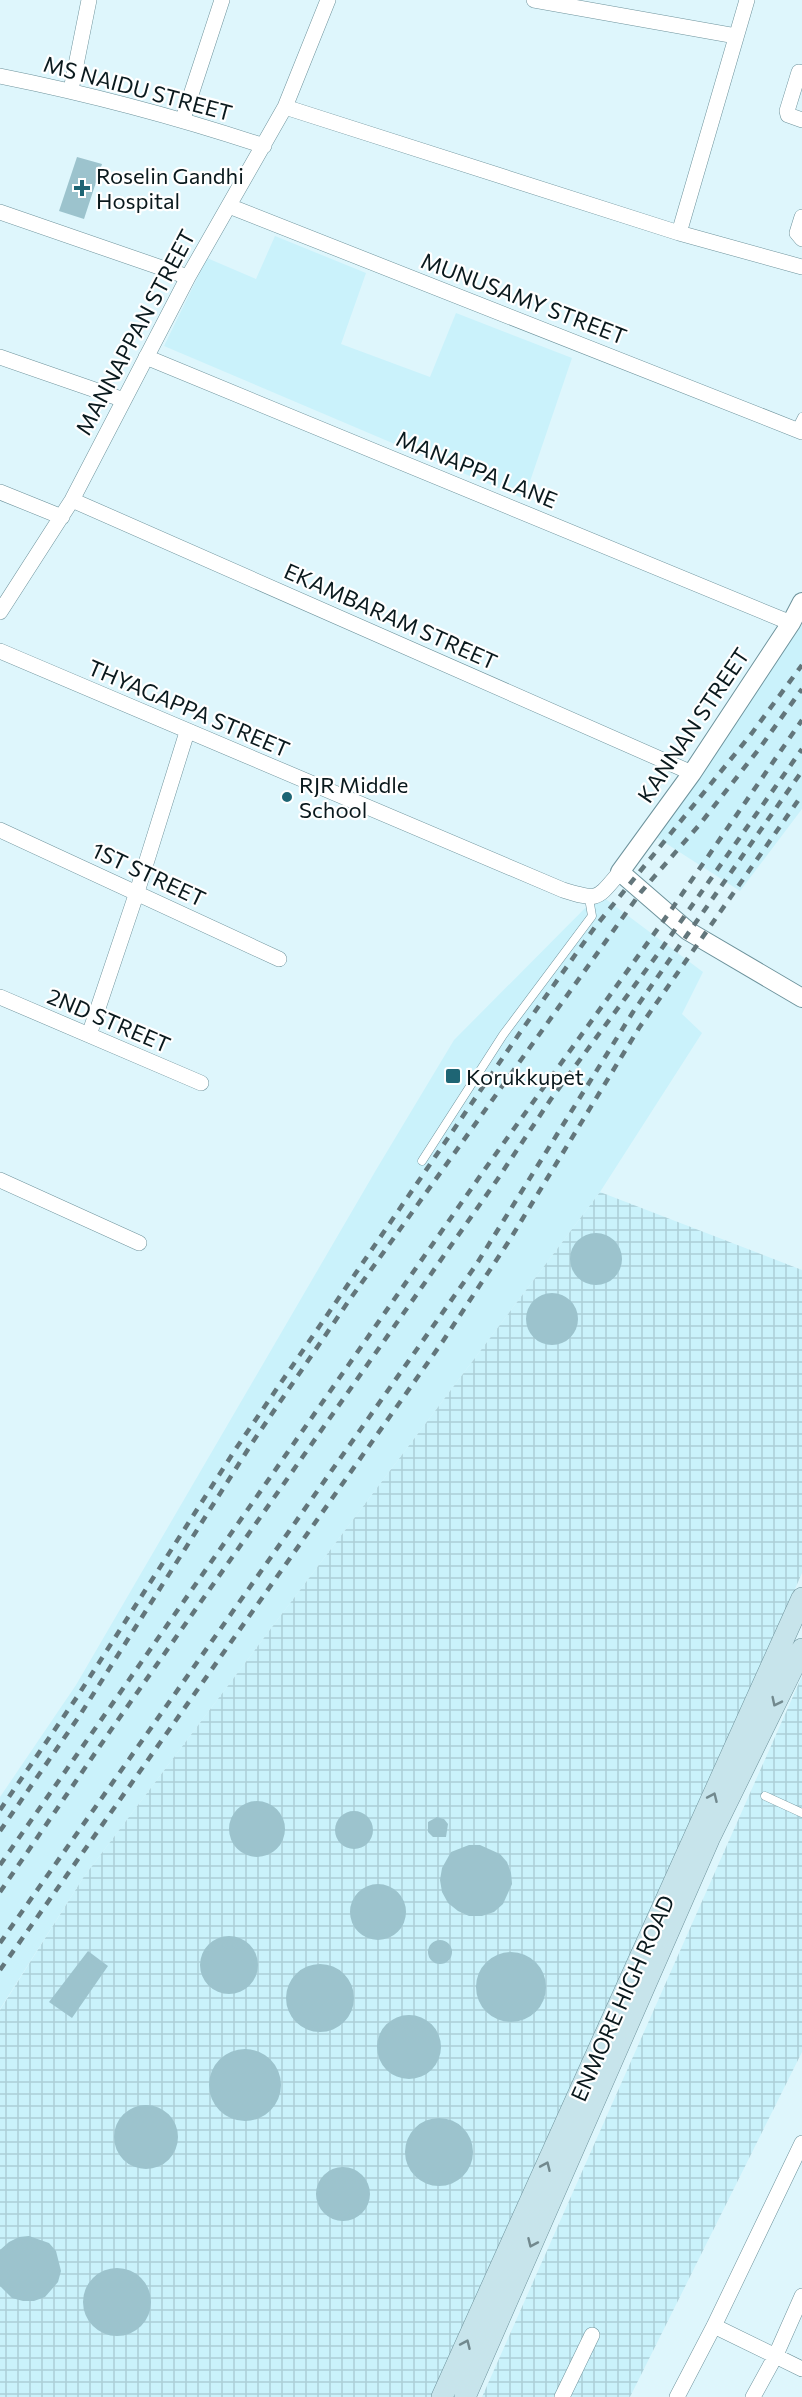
<svg xmlns="http://www.w3.org/2000/svg" width="802" height="2397" font-family="Commissioner,sans-serif">
<defs>
<pattern id="industrial-grid" width="8" height="8" patternUnits="userSpaceOnUse" patternTransform="scale(1.5)"><rect width="8" height="8" fill="#caf2fb"/><path d="M0 4h8M4 0v8" fill="none" stroke="#accfd7"/></pattern>
</defs>
<rect width="100%" height="100%" fill="#def6fc"/>
<!-- built -->
<path fill="#caf2fb" d="M275,236L366,273L341,344L430,377L456,313L572,358L524,499L164,346L207,258L256,279Z
M802,625V809L740,891L653,835Z
M599,894L703,972L682,1014L702,1033L600,1192L83,1878L0,2009V1797L76,1685L376,1170L454,1040Z"/>
<!-- industrial -->
<path fill="url(#industrial-grid)" d="M600,1192L802,1270V1573L441,2397H0V2010L83,1878Z
M802,1676V2052L630,2397H482Z"/>
<!-- building -->
<path fill="#9cc3cd" d="M77,157L102,164L84,219L59,211Z
M570 1259a26 26 0 1 1 52 0a26 26 0 1 1-52 0Z
M526 1319a26 26 0 1 1 52 0a26 26 0 1 1-52 0Z
M229 1829a28 28 0 1 1 56 0a28 28 0 1 1-56 0Z
M335 1830a19 19 0 1 1 38 0a19 19 0 1 1-38 0Z
M437,1817L444,1819L448,1824L446,1837H433L428,1832V1822Z
M469,1845H480L500,1854L507,1862L511,1873L512,1884L503,1904L494,1912L482,1916H469L458,1911L448,1903L442,1892L440,1880L442,1868L451,1852Z
M350 1912a28 28 0 1 1 56 0a28 28 0 1 1-56 0Z
M200 1965a29 29 0 1 1 58 0a29 29 0 1 1-58 0Z
M428 1952a12 12 0 1 1 24 0a12 12 0 1 1-24 0Z
M88,1951L108,1966L72,2018L49,2002Z
M476 1987a35 35 0 1 1 70 0a35 35 0 1 1-70 0Z
M286 1998a34 34 0 1 1 68 0a34 34 0 1 1-68 0Z
M377 2047a32 32 0 1 1 64 0a32 32 0 1 1-64 0Z
M209 2085a36 36 0 1 1 72 0a36 36 0 1 1-72 0Z
M114 2137a32 32 0 1 1 64 0a32 32 0 1 1-64 0Z
M405 2152a34 34 0 1 1 68 0a34 34 0 1 1-68 0Z
M316 2194a27 27 0 1 1 54 0a27 27 0 1 1-54 0Z
M29,2236L49,2243L56,2251L61,2271L58,2282L45,2297L34,2301H23L12,2298L0,2286V2250L9,2242L19,2237Z
M83 2302a34 34 0 1 1 68 0a34 34 0 1 1-68 0Z"/>
<g fill="none" stroke-linecap="round" stroke-linejoin="round">
<!-- service casing -->
<g stroke="#6e939c" stroke-width="9">
<path id="service" d="M796,429L802,417
M422,1161L503,1035L592,916L589,898
M765,1796L802,1813"/>
</g>
<!-- minor casing -->
<g stroke="#6e939c" stroke-width="16">
<path id="minor" d="M534,0L736,36
M802,73L799,72L787,111L788,115L802,120
M0,76C90,94 177,117 264,146
M71,90L89,0
M285,107L679,233L802,267
M183,119L222,0
M229,206L802,432
M0,212L188,277
M802,217L797,233L802,239
M679,233L747,0
M0,357L124,400
M146,357L791,623
M0,492L62,517
M72,500L692,773
M0,612L72,500L188,277L285,107L328,0
M0,651L563,890C599,901 596,900 620,872
M0,830L279,959
M0,997L201,1083
M89,1035L137,892L187,732
M0,1180L139,1243
M714,2326L802,2369
M562,2397L592,2335
M677,2397L714,2326L802,2143
M753,2397L775,2357L802,2296"/>
</g>
<!-- tertiary casing -->
<g stroke="#6e939c" stroke-width="20">
<path id="tertiary" d="M802,602L791,623L692,773L620,872L688,931L802,998"/>
</g>
<!-- secondary casing -->
<g stroke="#6e939c" stroke-width="22">
<path id="secondary" d="M442,2397L802,1598
M465,2397L709,1839L802,1649"/>
</g>
<!-- service -->
<use href="#service" stroke="#fff" stroke-width="8"/>
<!-- minor -->
<use href="#minor" stroke="#fff" stroke-width="15"/>
<!-- tertiary -->
<use href="#tertiary" stroke="#fff" stroke-width="18"/>
<!-- secondary -->
<use href="#secondary" stroke="#c7e4eb" stroke-width="21"/>
<!-- rail -->
<path stroke="#63767b" stroke-width="4.5" stroke-dasharray="8 8" stroke-linecap="butt" d="M0,1810L77,1697L237,1447L519,1034L595,927L752,733L802,665
M0,1831L80,1715L252,1443L348,1302L641,892L700,824L759,749L802,689
M0,1865L485,1169L669,913L802,720
M0,1892L113,1727L497,1180L551,1099L660,951L802,749
M0,1943L476,1265L633,1012L802,771
M0,1970L443,1341L509,1241L639,1028L802,795"/>
</g>
<!-- one-way arrows -->
<defs><path id="oneway-chevron" d="M-2-3.5L2.5 0L-2 3.5" fill="none" stroke-width="1.6" stroke-linecap="round" stroke-linejoin="round" transform="scale(1.5)"/></defs>
<g stroke="#72898e">
<use href="#oneway-chevron" transform="translate(776 1702) rotate(116)"/>
<use href="#oneway-chevron" transform="translate(713 1797) rotate(-66)"/>
<use href="#oneway-chevron" transform="translate(546 2166) rotate(-66)"/>
<use href="#oneway-chevron" transform="translate(532 2243) rotate(114)"/>
<use href="#oneway-chevron" transform="translate(466 2344) rotate(-66)"/>
</g>
<!-- markers -->
<g fill="#1e6574" stroke="#fff" stroke-width="2">
<path d="M79 179h6v6h6v6h-6v6h-6v-6h-6v-6h6z"/>
<circle cx="287" cy="797" r="6"/>
<rect x="445" y="1068" width="16" height="16" rx="3"/>
</g>
<g text-anchor="middle" dominant-baseline="central" stroke-width="4.5" stroke-linejoin="round" paint-order="stroke">
<!-- street labels -->
<g font-size="22" fill="#0a191d" stroke="#fff">
<text transform="translate(138 88) rotate(15)">MS NAIDU STREET</text>
<text transform="translate(524 298) rotate(21)">MUNUSAMY STREET</text>
<text transform="translate(135 332) rotate(-62)">MANNAPPAN STREET</text>
<text transform="translate(477 469) rotate(22)">MANAPPA LANE</text>
<text transform="translate(391 616) rotate(24)">EKAMBARAM STREET</text>
<text transform="translate(189 708) rotate(23)">THYAGAPPA STREET</text>
<text transform="translate(693 725) rotate(-56)">KANNAN STREET</text>
<text transform="translate(149 874) rotate(25)">1ST STREET</text>
<text transform="translate(109 1020) rotate(23)">2ND STREET</text>
<text transform="translate(622 1998) rotate(-66)">ENMORE HIGH ROAD</text>
</g>
<!-- poi labels -->
<g font-size="22" fill="#0a191d" stroke="#fff" text-anchor="start">
<text x="96" y="175">Roselin Gandhi<tspan x="96" dy="25">Hospital</tspan></text>
<text x="299" y="784">RJR Middle<tspan x="299" dy="25">School</tspan></text>
<text x="466" y="1076">Korukkupet</text>
</g>
</g>
</svg>
